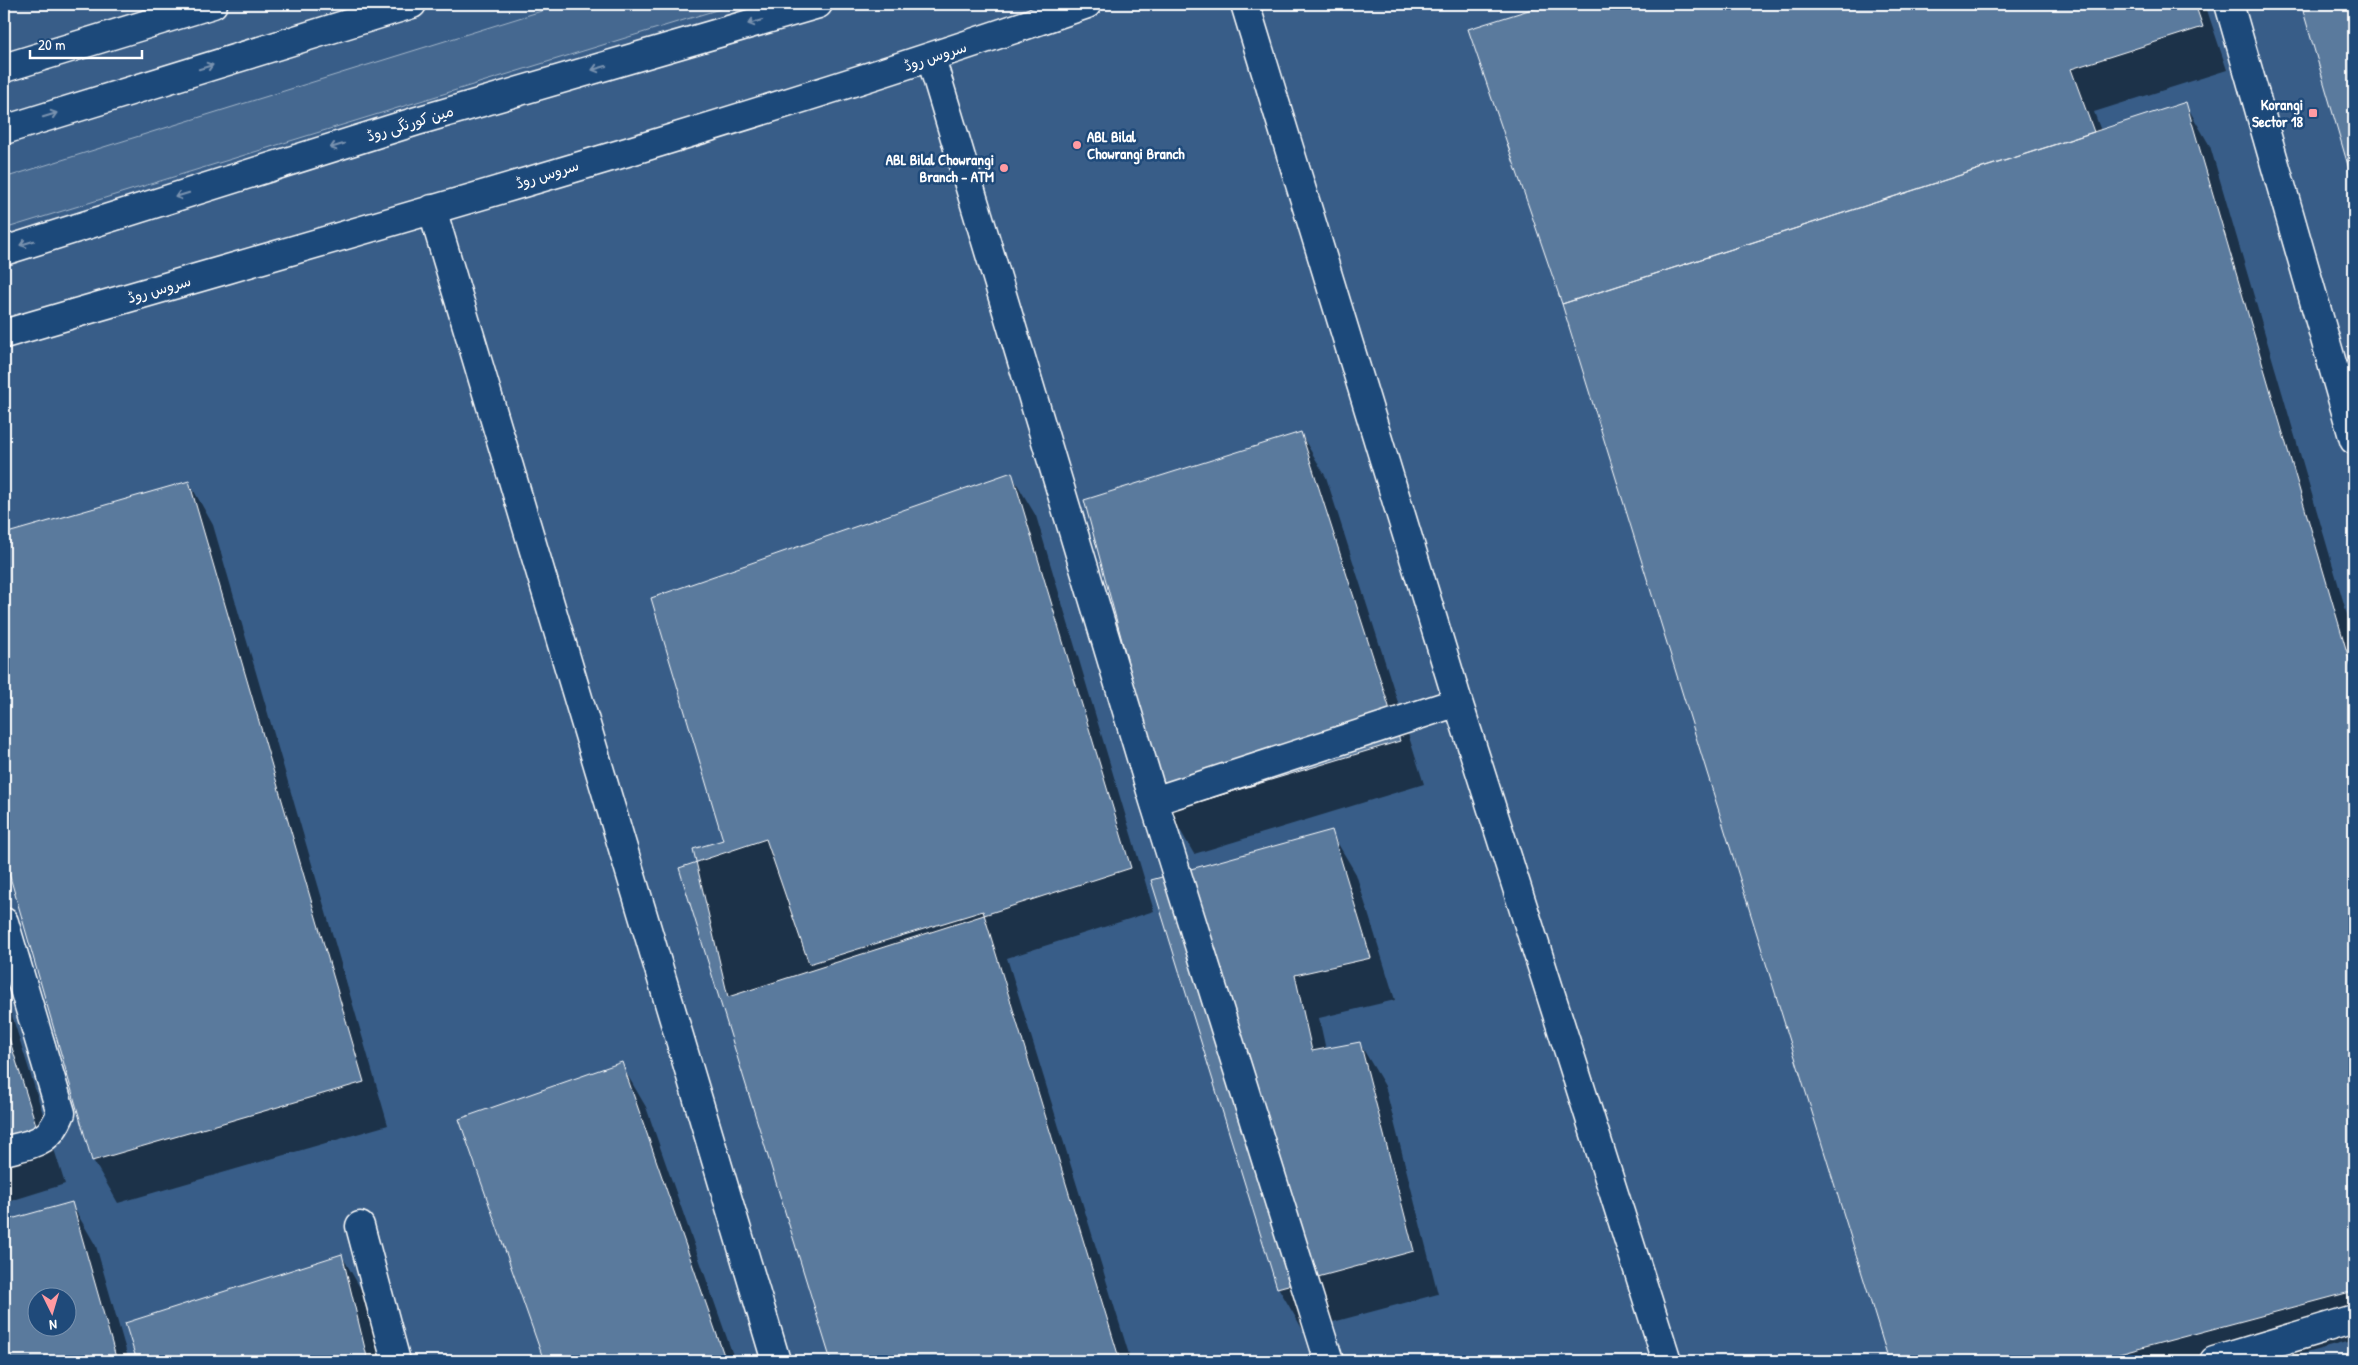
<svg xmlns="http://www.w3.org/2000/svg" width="2358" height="1365" font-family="'Patrick Hand','Playpen Sans Arabic',sans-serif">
<rect width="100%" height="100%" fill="#28517f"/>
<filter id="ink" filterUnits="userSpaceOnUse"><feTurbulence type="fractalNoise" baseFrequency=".02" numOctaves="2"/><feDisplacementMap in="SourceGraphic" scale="10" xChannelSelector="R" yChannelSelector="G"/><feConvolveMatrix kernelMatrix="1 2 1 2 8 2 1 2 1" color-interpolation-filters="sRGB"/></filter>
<g filter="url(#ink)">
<!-- built -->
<path fill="#375d88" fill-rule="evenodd" d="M4,4H2354V1361H4ZM38,1298H68V1328H38Z"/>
<!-- green -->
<path fill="#446890" stroke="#a2b4c8" d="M564,4H736L4,229V178Z"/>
<!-- shadow -->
<path fill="#0007" fill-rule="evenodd" d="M1552,4H2205L2227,70L2094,112L2101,131L2185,103L2210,146L2354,638V1340L2275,1361H1891L1563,304L1470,29Z
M2302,4H2354V181Z
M1301,434L1326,477L1424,784L1194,854L1169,811Z
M1011,474L1036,516L1154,911L1007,958L1131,1361H833L681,869L698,863L725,841Z
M189,482L213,525L388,1125L118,1203L93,1160L4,851V536Z
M1331,832L1356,874L1395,1000L1319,1018L1326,1050L1360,1044L1385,1086L1438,1294L1303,1330L1278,1287L1152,880Z
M4,990L65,1184L4,1203Z
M621,1064L646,1107L735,1361H545L461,1120Z
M71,1203L96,1246L129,1361H4V1222ZM38,1298H68V1328H38Z
M342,1256L366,1298L381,1361H139L126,1324Z"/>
<!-- building -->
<path fill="#5a7a9d" stroke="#fff" fill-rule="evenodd" d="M1548,4H2195L2203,27L2071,69L2094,132L1562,304L1468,29Z
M2301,4H2354V186Z
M2186,102L2354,676V1291L2093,1361H1889L1562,304Z
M1301,432L1400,741L1168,811L1084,500Z
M1012,472L1131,868L728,997L693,849L723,840L651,598Z
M189,481L364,1082L92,1161L4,856V534Z
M1332,830L1371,958L1295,975L1312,1051L1360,1042L1414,1251L1277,1288L1151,880Z
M766,839L809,964L983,911L1120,1361H831L679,868Z
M4,1022L41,1141L4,1152Z
M622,1062L726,1361H544L459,1119Z
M72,1202L117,1361H4V1221ZM38,1298H68V1328H38Z
M342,1254L368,1361H137L125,1323Z"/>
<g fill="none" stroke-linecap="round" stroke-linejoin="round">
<!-- minor casing -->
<g stroke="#fff" stroke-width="31">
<path id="minor" d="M1245,4L1458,702L1667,1361
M2229,4L2354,440
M931,58L1154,801L1458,702
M4,68L213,4
M432,209L776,1361
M4,334C366,228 731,128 1087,4
M1154,801L1329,1361
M4,922L61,1113C49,1144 33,1143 4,1151
M360,1226L396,1361
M2214,1361L2354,1319"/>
</g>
<!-- major casing -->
<g stroke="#fff" stroke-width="31">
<path id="major" d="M4,130L412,4
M4,251L417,121L818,4"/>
</g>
<!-- minor -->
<use href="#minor" stroke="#1f4a7a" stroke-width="28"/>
<!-- major -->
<use href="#major" stroke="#1f4a7a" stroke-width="28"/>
</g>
<!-- one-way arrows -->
<defs><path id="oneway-shaft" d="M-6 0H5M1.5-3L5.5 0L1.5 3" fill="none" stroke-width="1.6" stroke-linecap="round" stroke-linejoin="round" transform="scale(1.25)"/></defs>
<g stroke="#7992af">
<use href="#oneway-shaft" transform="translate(755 22) rotate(164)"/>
<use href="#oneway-shaft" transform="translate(206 67) rotate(-17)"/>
<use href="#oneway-shaft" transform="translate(599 68) rotate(164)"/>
<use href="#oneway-shaft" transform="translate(50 115) rotate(-17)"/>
<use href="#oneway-shaft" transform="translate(337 146) rotate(163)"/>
<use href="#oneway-shaft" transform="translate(182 195) rotate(163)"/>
<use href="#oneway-shaft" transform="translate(27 243) rotate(163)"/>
</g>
</g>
<!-- markers -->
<g fill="#ff9aa2" stroke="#1f4a7a" stroke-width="2">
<rect x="2308" y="108" width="10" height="10" rx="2.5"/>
<circle cx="1077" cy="145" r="5"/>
<circle cx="1004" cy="168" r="5"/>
</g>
<g text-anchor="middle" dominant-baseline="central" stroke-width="5" stroke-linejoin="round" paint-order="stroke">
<!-- street labels -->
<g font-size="15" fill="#fff" stroke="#1f4a7a">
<text transform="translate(935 56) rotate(-18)">سروس روڈ</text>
<text transform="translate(410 123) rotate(-17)">مین کورنگی روڈ</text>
<text transform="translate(547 174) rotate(-17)">سروس روڈ</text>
<text transform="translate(159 289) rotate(-16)">سروس روڈ</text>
</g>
<!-- poi labels -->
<g font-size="15" font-weight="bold" fill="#fff" stroke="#1f4a7a" text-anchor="end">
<text x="2303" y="104">Korangi<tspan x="2303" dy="17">Sector 18</tspan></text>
<text x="1087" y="136" text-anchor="start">ABL Bilal<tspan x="1087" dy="17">Chowrangi Branch</tspan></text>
<text x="994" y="159">ABL Bilal Chowrangi<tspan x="994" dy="17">Branch - ATM</tspan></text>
</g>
</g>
<!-- margin -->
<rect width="2358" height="1365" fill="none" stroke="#1f4a7a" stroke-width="20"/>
<rect x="10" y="10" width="2338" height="1345" fill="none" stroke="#fff" stroke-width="2" filter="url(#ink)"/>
<!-- north arrow -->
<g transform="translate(52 1312) rotate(175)"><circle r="24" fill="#1f4a7a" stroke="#7992af"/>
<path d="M0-4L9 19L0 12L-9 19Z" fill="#ff9aa2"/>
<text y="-8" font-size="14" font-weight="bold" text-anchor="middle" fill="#ffffff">N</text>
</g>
<!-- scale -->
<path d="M30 50v8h112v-8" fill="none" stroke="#ffffff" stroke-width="2.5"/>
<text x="38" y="50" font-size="15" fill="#ffffff" stroke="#1f4a7a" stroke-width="4" paint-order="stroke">20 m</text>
</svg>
